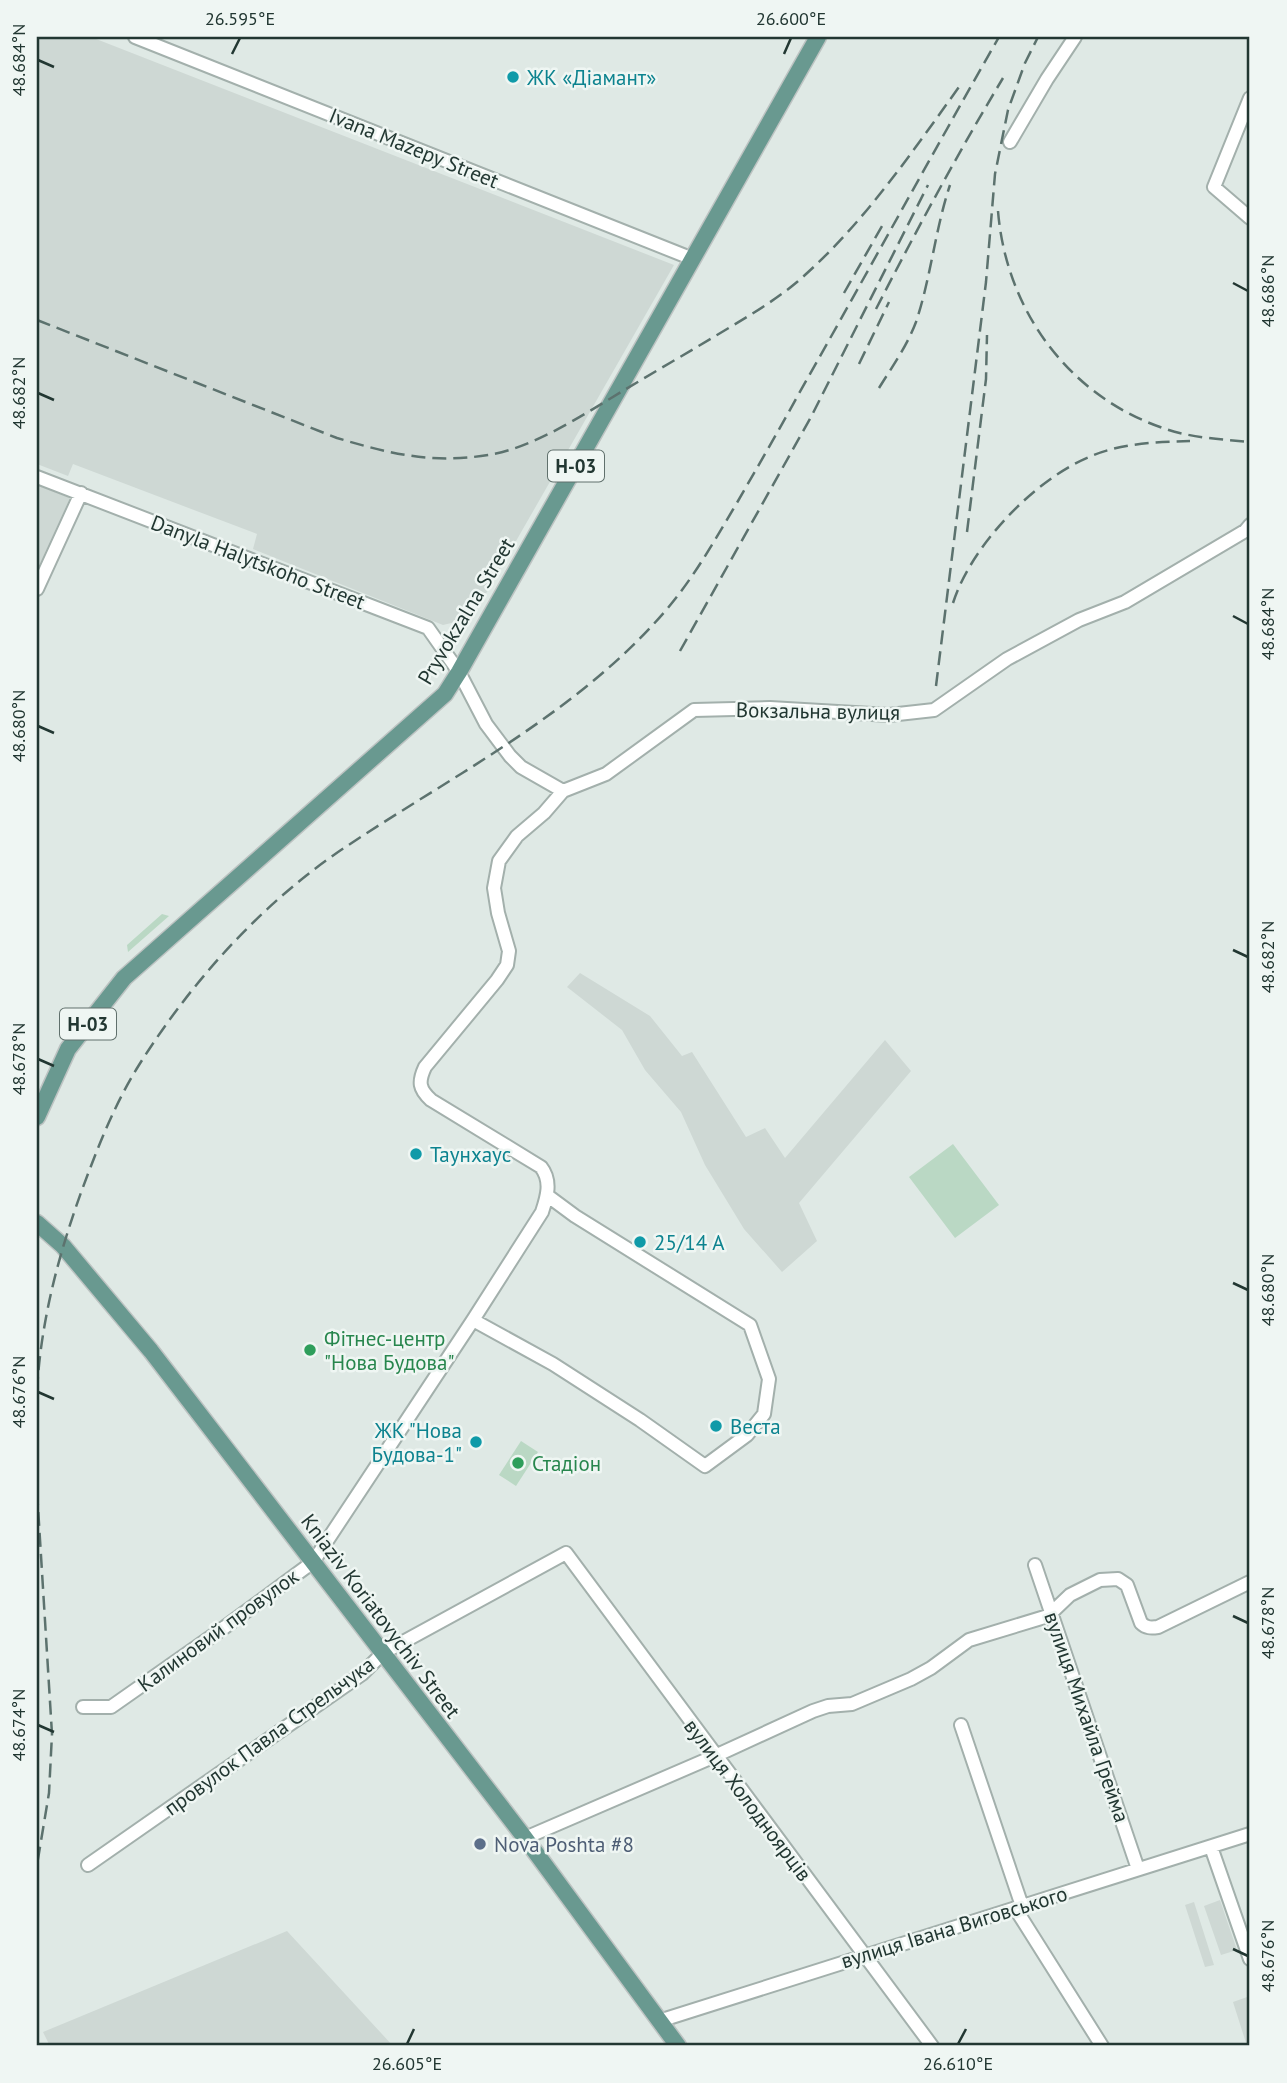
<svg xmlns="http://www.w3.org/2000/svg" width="1287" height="2083" font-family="'PT Sans',sans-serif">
<rect width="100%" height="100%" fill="#dfe9e5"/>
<!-- built -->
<path fill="#ced8d4" d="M37,37H91L674,265L472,618L443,625L253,549L257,534L73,464L68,476L37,464Z
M37,485L70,498L37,570Z
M580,973L650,1016L682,1056L692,1052L746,1137L765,1128L785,1158L885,1040L911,1071L799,1203L817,1241L782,1272L744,1229L705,1165L681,1112L645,1070L622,1030L567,987Z
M1220,1900L1237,1950L1221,1955L1204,1906Z
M1194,1902L1214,1965L1205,1967L1185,1905Z
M287,1931L393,2046H50L43,2032Z
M1250,1996V2046H1247L1233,2002Z"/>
<!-- green -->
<path fill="#bad8c4" d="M162,914L169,916L128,952L127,945Z
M953,1144L999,1205L955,1238L909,1177Z
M521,1441L538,1452L516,1486L499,1475Z"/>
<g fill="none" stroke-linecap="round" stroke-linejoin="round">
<!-- minor casing -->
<g stroke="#a3b0ac" stroke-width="16">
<path id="minor" d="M135,37L693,259
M1250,98L1214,187L1250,218
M1010,142L1047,79L1075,37
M37,477L428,628L459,672L486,724L510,756L521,767L563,791L606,774L694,710L770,708L889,715L934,710L1007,659L1079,620L1125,602L1245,531L1250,525
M37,589L81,493
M473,1320L553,1364L640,1420L705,1466L747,1435L764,1414L769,1379L750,1325L575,1216L548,1196
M1035,1565L1138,1869
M83,1707H111L225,1627L313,1562L473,1320L542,1212C547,1197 552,1181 541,1167L431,1100C419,1089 418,1082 425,1067L497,980L507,965L509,951L498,913L494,888L499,861L517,836L544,813L563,791
M961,1725L1022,1906
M525,1838L715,1756L813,1711L828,1706L852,1704L911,1679L931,1668L969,1640L1048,1616L1070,1595L1100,1580L1118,1579L1127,1585L1141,1623C1146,1628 1151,1628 1158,1627L1250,1582
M1211,1847L1250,1959
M88,1865L362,1674L383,1653L566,1553L932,2046
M1015,1908L1102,2046
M659,2021L1250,1834"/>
</g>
<!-- major casing -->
<g stroke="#bdc3c2" stroke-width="19">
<path id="major" d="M37,1117L68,1049L124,978L445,694L459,672L818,37
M37,1223L63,1246L151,1351L525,1838L678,2046"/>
</g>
<!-- minor -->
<use href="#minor" stroke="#fff" stroke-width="12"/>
<!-- major -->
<use href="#major" stroke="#699990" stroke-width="16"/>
<!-- rail -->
<path stroke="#5c726e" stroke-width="2.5" stroke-dasharray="14 7" stroke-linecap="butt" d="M998,211C1006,309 1067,394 1160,427C1189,438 1220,439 1250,442
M844,293L882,226
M876,309C916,231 958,153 1003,78
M37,320L337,438C391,454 432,464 488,455C534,448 586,413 626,389C656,371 687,353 717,335C745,318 772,303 797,282C861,227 910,155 959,87
M859,364L889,302
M879,388C892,367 907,346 916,322C931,277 935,230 950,185
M967,532L986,379L987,335
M953,603C971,546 1034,480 1089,457C1121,443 1156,442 1190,441
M680,651L811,417L928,185
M936,686L986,282L995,174L1008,110L1025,63L1038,37
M37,1391C41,1314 63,1238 91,1166C104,1132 119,1097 139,1065C191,982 262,903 344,848C455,774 579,712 667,609C695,576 716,538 738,501C758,466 778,432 797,397C865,277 931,156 999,37
M37,1491L52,1734L49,1793L37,1865"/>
</g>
<!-- ticks -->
<path fill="none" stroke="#223732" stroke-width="2.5" d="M232,54L240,38M784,54L791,38M38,60L54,67M1233,283L1248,291M38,393L54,400M1233,616L1248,624M38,726L54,733M1233,950L1248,957M38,1059L54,1066M1233,1283L1248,1290M38,1392L54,1399M1233,1616L1248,1623M38,1725L54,1732M1233,1949L1248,1956M407,2044L414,2029M958,2044L966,2029"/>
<!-- markers -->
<g fill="#0f9aa8" stroke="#eff6f3" stroke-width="2.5">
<circle cx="513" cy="77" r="7"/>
<circle cx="416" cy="1154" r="7"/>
<circle cx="640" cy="1242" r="7"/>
<circle cx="716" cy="1426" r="7"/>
<circle cx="476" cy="1442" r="7"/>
</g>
<g fill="#2e9e5b" stroke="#eff6f3" stroke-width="2.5">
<circle cx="310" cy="1350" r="7"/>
<circle cx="518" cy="1463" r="7"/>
</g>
<circle fill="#5c6f8a" stroke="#eff6f3" stroke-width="2.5" cx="480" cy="1844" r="7"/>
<g text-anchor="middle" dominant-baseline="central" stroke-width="5" stroke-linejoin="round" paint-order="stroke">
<!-- shield labels -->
<g fill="#eff6f3" stroke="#60706c" stroke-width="2">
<rect x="548" y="450.5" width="56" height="31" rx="5"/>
<rect x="60" y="1008.5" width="56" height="31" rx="5"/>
</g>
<g font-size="19" font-weight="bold" fill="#223732">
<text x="576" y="466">Н-03</text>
<text x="88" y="1024">Н-03</text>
</g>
<!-- culture labels -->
<g font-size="21" fill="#0d838f" stroke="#eff6f3" text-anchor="start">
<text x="527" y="77">ЖК «Діамант»</text>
<text x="430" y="1154">Таунхаус</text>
<text x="654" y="1242">25/14 А</text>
<text x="730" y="1426">Веста</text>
<text x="462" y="1430" text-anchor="end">ЖК "Нова<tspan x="462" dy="24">Будова-1"</tspan></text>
</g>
<!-- street labels -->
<g font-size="21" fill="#223732" stroke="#eff6f3">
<text transform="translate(414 148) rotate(22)">Ivana Mazepy Street</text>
<text transform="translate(258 562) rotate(21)">Danyla Halytskoho Street</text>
<text transform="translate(466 611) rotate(-59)">Pryvokzalna Street</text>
<text transform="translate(818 711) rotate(1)">Вокзальна вулиця</text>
<text transform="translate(381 1616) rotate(53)">Kniaziv Koriatovychiv Street</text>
<text transform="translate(218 1630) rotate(-36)">Калиновий провулок</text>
<text transform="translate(1087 1717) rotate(71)">вулиця Михайла Грейма</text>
<text transform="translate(269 1736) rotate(-36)">провулок Павла Стрельчука</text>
<text transform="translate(748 1800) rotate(53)">вулиця Холодноярців</text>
<text transform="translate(954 1927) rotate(-17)">вулиця Івана Виговського</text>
</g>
<!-- leisure labels -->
<g font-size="21" fill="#27864d" stroke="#eff6f3" text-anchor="start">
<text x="324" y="1338">Фітнес-центр<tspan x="324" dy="24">"Нова Будова"</tspan></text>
<text x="532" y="1463">Стадіон</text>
</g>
<!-- service labels -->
<g font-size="21" fill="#4e5e75" stroke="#eff6f3" text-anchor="start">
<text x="494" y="1844">Nova Poshta #8</text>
</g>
</g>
<!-- border -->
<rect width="1287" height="2083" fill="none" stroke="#eff6f3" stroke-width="77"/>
<rect x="38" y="38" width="1210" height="2006" fill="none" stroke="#223732" stroke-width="2.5"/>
<g font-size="18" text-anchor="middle" fill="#223732">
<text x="240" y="25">26.595°E</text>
<text x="791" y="25">26.600°E</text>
<text transform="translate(19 60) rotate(-90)" y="6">48.684°N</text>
<text transform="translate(1268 291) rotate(-90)" y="6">48.686°N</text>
<text transform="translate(19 393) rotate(-90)" y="6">48.682°N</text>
<text transform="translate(1268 624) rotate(-90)" y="6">48.684°N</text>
<text transform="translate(19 726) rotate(-90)" y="6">48.680°N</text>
<text transform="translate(1268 957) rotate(-90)" y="6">48.682°N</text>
<text transform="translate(19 1059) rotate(-90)" y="6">48.678°N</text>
<text transform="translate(1268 1290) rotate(-90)" y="6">48.680°N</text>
<text transform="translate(19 1392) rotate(-90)" y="6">48.676°N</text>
<text transform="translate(1268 1623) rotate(-90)" y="6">48.678°N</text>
<text transform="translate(19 1725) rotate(-90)" y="6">48.674°N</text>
<text transform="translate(1268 1956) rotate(-90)" y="6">48.676°N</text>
<text x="407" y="2070">26.605°E</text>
<text x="958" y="2070">26.610°E</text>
</g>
</svg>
